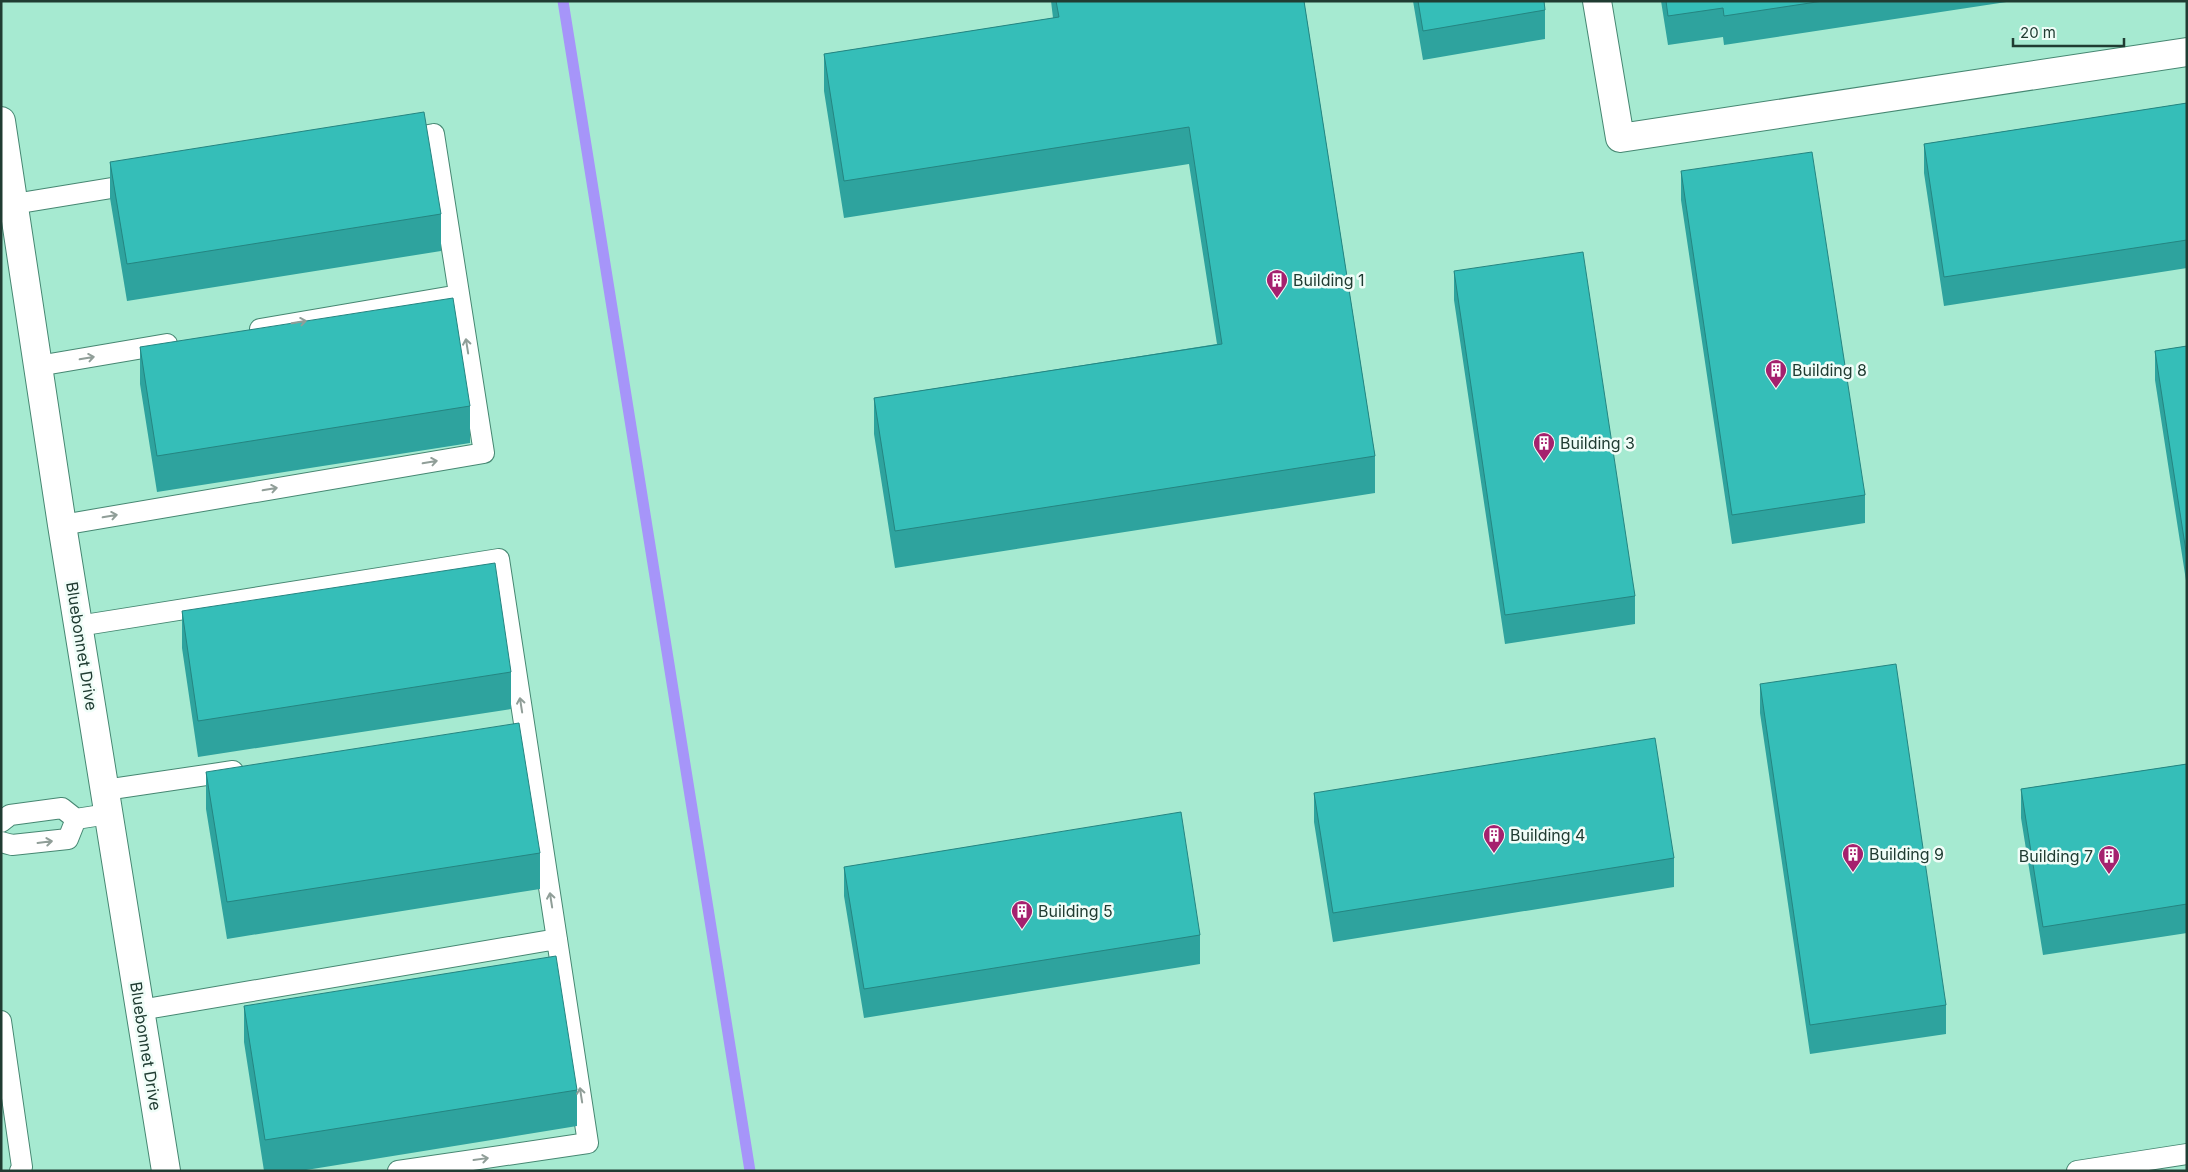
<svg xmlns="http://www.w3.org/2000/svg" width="2188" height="1172" font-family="Inter,sans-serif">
<rect width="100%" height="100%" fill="#a6ead1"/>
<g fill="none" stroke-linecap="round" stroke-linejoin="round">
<!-- stream -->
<path stroke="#a695f9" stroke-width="11" d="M563,1L750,1171"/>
<!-- lane casing -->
<g stroke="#468772" stroke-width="22">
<path id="lane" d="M14,204L136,184
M260,329L459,295
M38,366L167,344
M62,525L484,453L434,134L402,140
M78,626L499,559L588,1143L398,1171
M105,790L233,771
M1,822L10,815L62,808L76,819L108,814
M1,842L12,845L68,839L76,819
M140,1010L557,939
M1,1021L22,1167L20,1171
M2077,1171L2187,1154"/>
</g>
<!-- street casing -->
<g stroke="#468772" stroke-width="30">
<path id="street" d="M1597,1L1620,138L2187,52
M1,121L62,525L166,1171"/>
</g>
<!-- lane -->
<use href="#lane" stroke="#fff" stroke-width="20"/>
<!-- street -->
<use href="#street" stroke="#fff" stroke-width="28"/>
</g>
<!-- wall -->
<path fill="#2ea39e" d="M1051,1H1304L1375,456V493L895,568L874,434V398L1217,344L1189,164L844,218L824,91V54L1053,18Z
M1413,1H1544L1545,10V39L1423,60Z
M1661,1H2013L1724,45L1723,37L1668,45Z
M2187,103V268L1944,306L1924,173V144Z
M110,162L441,214V251L127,301L110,198Z
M1681,171L1865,495V523L1732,544L1681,200Z
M1454,271L1635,596V624L1505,644L1454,300Z
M2187,346V587L2155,380V351Z
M140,347L470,406V443L157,492L140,384Z
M182,611L511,672V709L198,757L182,648Z
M1760,684L1946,1005V1034L1810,1054L1760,713Z
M2187,764V933L2043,955L2021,818V789Z
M206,772L540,853V889L227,939L206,809Z
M1314,793L1674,858V887L1333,942L1314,822Z
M844,867L1200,935V964L864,1018L844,896Z
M244,1006L577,1090V1126L300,1171H264L244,1042Z"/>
<!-- building -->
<path fill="#35beb8" stroke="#258581" d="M1056,1H1304L1375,456L895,531L874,398L1222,344L1189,127L844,181L824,54L1059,17Z
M1418,1H1544L1545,10L1423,31Z
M1666,1H1823L1724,16L1723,8L1668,16Z
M2187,103V240L1944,277L1924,144Z
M424,112L441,214L127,264L110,162Z
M1812,152L1865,495L1732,515L1681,171Z
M1583,252L1635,596L1505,615L1454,271Z
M453,298L470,406L157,456L140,347Z
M2187,346V558L2155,351Z
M495,563L511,672L198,721L182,611Z
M1896,664L1946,1005L1810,1025L1760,684Z
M519,723L540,853L227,902L206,772Z
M1655,738L1674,858L1333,913L1314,793Z
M2187,764V904L2043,927L2021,789Z
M1181,812L1200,935L864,989L844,867Z
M556,956L577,1090L265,1140L244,1006Z"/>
<!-- one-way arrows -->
<defs><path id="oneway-shaft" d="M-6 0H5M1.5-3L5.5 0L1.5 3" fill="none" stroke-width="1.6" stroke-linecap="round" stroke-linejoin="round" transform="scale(1.25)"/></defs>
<g stroke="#909e98">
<use href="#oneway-shaft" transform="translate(299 322) rotate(-10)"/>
<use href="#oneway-shaft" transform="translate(467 346) rotate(-99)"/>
<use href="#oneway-shaft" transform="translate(87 358) rotate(-10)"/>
<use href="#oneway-shaft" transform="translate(430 462) rotate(-10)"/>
<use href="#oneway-shaft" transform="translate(270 489) rotate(-10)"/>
<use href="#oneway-shaft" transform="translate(110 516) rotate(-10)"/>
<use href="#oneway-shaft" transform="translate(521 705) rotate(-99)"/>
<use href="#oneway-shaft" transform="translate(45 842) rotate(-7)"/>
<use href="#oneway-shaft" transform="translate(551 900) rotate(-99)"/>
<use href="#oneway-shaft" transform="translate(581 1095) rotate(-99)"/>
<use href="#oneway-shaft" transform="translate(481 1159) rotate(-8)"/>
</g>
<!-- icons -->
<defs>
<g id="building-pin" transform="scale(1.125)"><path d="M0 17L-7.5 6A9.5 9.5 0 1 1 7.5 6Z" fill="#a5216e" stroke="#f0fdf8"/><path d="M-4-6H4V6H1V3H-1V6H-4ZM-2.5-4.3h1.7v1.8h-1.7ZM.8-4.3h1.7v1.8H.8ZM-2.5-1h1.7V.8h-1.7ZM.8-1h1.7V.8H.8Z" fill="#fff"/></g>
</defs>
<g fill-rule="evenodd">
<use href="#building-pin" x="1277" y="280"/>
<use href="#building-pin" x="1776" y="370"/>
<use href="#building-pin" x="1544" y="443"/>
<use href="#building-pin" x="1494" y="835"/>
<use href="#building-pin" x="1853" y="854"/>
<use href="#building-pin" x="2109" y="856"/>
<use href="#building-pin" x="1022" y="911"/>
</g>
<g text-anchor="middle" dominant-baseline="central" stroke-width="5" stroke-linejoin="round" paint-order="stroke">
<!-- poi labels -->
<g font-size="16" fill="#203c32" stroke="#f0fdf8" text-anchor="start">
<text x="1293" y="280">Building 1</text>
<text x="1792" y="370">Building 8</text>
<text x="1560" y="443">Building 3</text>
<text x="1510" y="835">Building 4</text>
<text x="1869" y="854">Building 9</text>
<text x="2093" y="856" text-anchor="end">Building 7</text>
<text x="1038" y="911">Building 5</text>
</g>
<!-- street labels -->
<g font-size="16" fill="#203c32" stroke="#f0fdf8">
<text transform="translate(82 646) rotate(81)">Bluebonnet Drive</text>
<text transform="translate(146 1046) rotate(81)">Bluebonnet Drive</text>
</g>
</g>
<!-- border -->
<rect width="2188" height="1172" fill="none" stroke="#203c32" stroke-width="5"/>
<!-- scale -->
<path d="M2013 38v8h111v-8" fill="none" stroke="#203c32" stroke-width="2.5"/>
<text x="2020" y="38" font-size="15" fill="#203c32" stroke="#f0fdf8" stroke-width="4" paint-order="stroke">20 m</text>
</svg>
